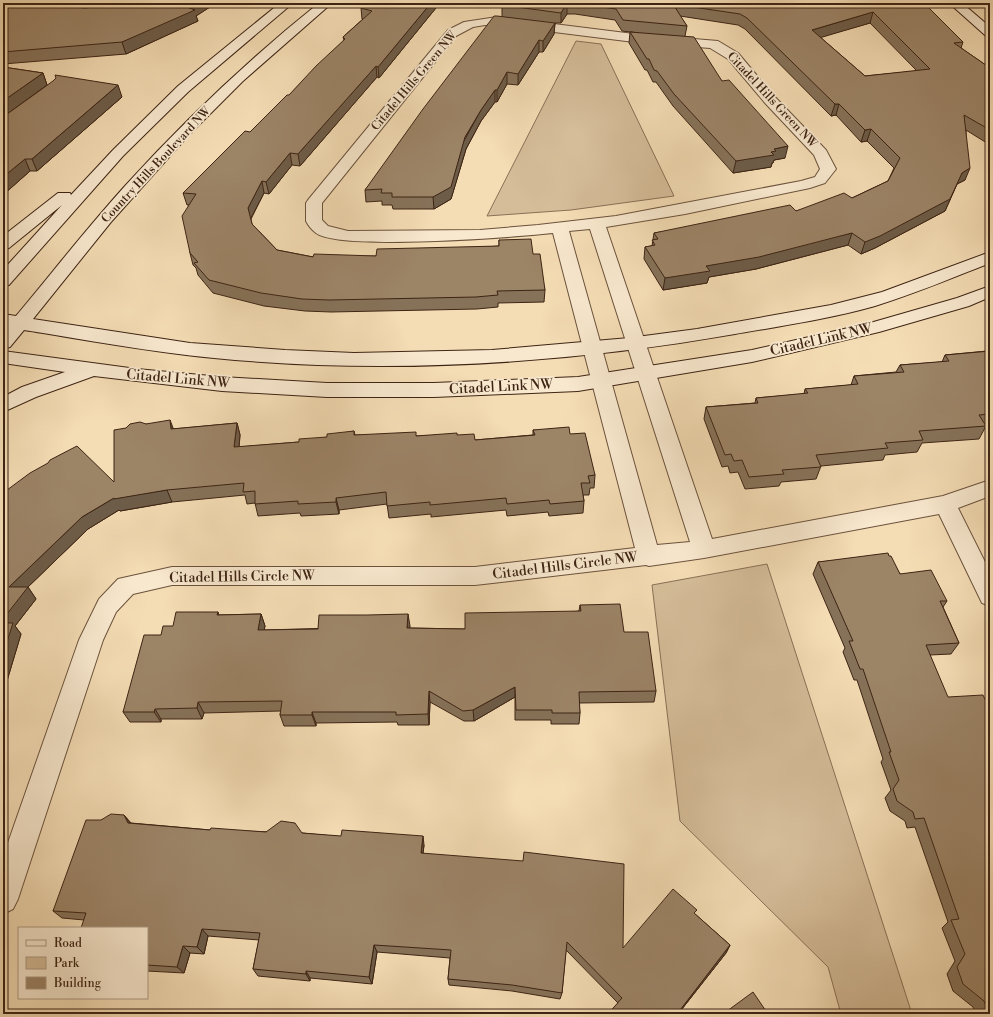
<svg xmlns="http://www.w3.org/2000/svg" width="993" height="1017" font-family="'Libre Bodoni',serif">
<rect width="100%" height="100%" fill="#f4dcb4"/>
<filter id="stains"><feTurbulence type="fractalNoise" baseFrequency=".005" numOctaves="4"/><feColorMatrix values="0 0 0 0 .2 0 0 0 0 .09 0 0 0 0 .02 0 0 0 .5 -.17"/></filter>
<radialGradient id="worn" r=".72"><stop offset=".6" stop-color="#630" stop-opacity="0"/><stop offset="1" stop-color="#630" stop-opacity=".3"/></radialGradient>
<!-- green -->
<path fill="#d5bd99" stroke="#897056" d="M576,41L601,44L674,196L571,210L487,216Z
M767,564L912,1014H841L828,967L680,821L652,585Z"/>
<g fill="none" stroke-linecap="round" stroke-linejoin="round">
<!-- street casing -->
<g stroke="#6b523c" stroke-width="2">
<path id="street" d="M497,17L634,34L718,41L738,53L775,97L826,150L836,169L825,183L810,188L685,214L606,227L712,539L943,496L990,480V496L958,508L990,572V606L982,603L939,514L704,558L649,566L646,565L475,585H172L133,594L116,612L103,640L18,899L13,909L3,914V857L79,640L99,599L118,579L172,567H475L635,548L553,233C516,237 339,251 316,233C312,230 308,225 306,221V203L308,200L448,30L464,22ZM485,25H497L634,42L710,48L728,59L765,103L814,155L820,169L815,177L801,181L616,216L538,225L480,230L348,231L328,226L322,220V203L456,36L473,27ZM590,229L690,542L657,545L569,231Z"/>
</g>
<!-- secondary casing -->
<g stroke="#3d2414" stroke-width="2">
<path id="secondary" d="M280,3H293L188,92L123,156L9,285L3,286V270L62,205L9,248L3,249V236L58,193H70L71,195L113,150L178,86Z
M319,3H332L243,81L188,136L111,222L33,319L190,343L285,350L354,353L492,350L629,338L697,329L831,305L882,292L990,252V263C952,278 914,294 875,306C829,319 781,326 735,334C564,364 387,375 214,358C151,352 87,340 24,330L10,347L3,349V331L7,326H3V314L16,316C52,273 87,228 125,186C185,120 249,59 319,3Z
M949,3H962L990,27V37L986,36Z
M990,286V297L969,306L879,332L752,362L578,391L434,397H327L222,391L94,376L36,397L3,412V397L22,387L65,372L3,363V351L137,369L222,377L327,383H434L578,377L752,350L870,323L957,298Z"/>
</g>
<!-- street -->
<use href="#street" fill="#f8e8ce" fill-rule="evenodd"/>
<!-- secondary -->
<use href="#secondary" fill="#f8e8ce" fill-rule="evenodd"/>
</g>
<!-- wall -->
<path fill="#867259" stroke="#3d2414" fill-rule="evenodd" d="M3,3H106L103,5H213L196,16L198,21L126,54L3,64Z
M368,3H440L379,78L377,77L300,166L292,165L269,194L264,193L251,219L252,224L277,250L313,257L376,256L499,246V240L533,254L545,290L544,302L498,303V307L477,309L331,312L305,311L264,306L213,293L198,275L196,268L193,265L190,253L189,205H187L183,193L250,132L289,95L344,40L343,37L363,19H362L361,8Z
M504,3H924L963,42L961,48L990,68V145L966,130L965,180L957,184L945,211L875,248L861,254L848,245L756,269L709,277L707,283L663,290L644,259L645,247L652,246L654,233L796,211L852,198L888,181L894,168L867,141L861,142L836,115L831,116L745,29L738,25L680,16L687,26L685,36L785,158L774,160L773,163H772L771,167L733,173L673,106L656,82H653L647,70H645L629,43L630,32L639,33L622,31L615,20L575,14H567L561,23H555L554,34L543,52H539L518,85L507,84L497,102H495L481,121L466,149L451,199L434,209H393L392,205H382V201L366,202L365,190L502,16V5ZM870,23L917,71L865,76L820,37Z
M3,67L43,73L47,85L122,97L37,171H30L3,195Z
M990,345V426H986L979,439L922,443L917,452L885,455L883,460L821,466L816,479L781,482L779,486L745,489L738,472L730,473L728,466L722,467L704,419L706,407L755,403L756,398L804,394L805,389L851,385L854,376L896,372L900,365L942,362L945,355L987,351Z
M237,423L240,435L239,447L299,442L327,437L354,431L355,435L416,436L457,435L475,440L533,435V430L570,434L595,475L594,488H590L589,495H583L584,501L583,513L549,516L548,512L507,516L506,510L431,517V514L389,518L387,504L339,510V514L301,516L300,513L258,516L255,503L247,504L245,495L172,502L120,511L119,510L88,529L28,587L36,599L15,626L21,634L6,684L3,493L114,482L146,424L174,429Z
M889,556L900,574L947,601L943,607L959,643L951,654L930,655L990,1014H976L973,1007L953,991L947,974L955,961L942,928L948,922L915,827L907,828L905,821L890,811L885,798L891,790L881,762L883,759L857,680H854L843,652L845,648L813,574L818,562Z
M580,605L624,632L656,691L654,702L579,703L580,713L579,724H551V720H515V697L474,721H464L430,702L429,725H398L397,722L316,723V726H284L280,715L281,711L204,713L202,719H161V722H130L123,712L161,635L218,612L219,615L261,614L265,626L264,630L410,626L409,628L465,629L579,611Z
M124,815L131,823L210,830L302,833L424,845L423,853L623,948L695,914L730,945L726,953L678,1014H608L618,1003L566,950L562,993L560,999L512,991L449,985L448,979L450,958L377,952L372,984L310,978V981L258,976L253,969L259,940L208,936L204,954L190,953L184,973L147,971V928L84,920L62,918L53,911L101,820Z"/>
<!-- shaded-wall -->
<path fill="#6d5c48" stroke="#3d2414" d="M98,3H106L100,7Z
M196,3H213V5L196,16L198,21L126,54L122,42L189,8Z
M431,3H440L379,78L378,67Z
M567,3V14L561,23V13Z
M873,12L870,23L809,41L812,30Z
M555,23L554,34L543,52V41Z
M539,40V52L518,85V74Z
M376,66L377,77L300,166L298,154Z
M507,72V84L497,102V90Z
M43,73L47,85L3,117V101Z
M118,85L122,97L37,171L32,159Z
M495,90V102L481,121L466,149L451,199L434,209L433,197L481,110Z
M835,104H839L836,115L831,116Z
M871,129L867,141L861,142L865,130Z
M788,146L785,158L774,160L773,163H772L771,167L733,173L736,161L774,149Z
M290,153L292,165L269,194L266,182Z
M25,159L30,171L3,195V177Z
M970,168L965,180L957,184L945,211L875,248L861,254L865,242L962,173Z
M262,181L264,193L250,220L248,208Z
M852,233L848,245L756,269L709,277L707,283L663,290L665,278L706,266Z
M170,420L175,433L171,429Z
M237,423L240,435L238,459L234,447Z
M167,490L172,502L120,511L119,510L88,529L28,587L36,599L15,626L21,634L6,684L3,690V619L9,587L82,517L114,498Z
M336,498L339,510V514L336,502Z
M261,614L265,626L262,641L258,630Z
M408,614L410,626L408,639L407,628Z
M515,687V697L474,721L473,710Z
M429,691L430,702L429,725L428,714Z
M198,702L204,713L202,719L197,708Z
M155,709L161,719V722L154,712Z
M312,712L316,723V726L312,715Z
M124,815L131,824L128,823Z
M423,836L424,845L422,862L421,853Z
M202,929L208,936L204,954L197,947Z
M374,945L377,952L372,984L369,977Z
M730,945L726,953L678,1014H677Z
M183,946L190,953L184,973L177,967Z
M306,971L310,978V981L306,974Z"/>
<!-- building -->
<path fill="#9c8467" stroke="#3d2414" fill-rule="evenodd" d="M3,3H45L55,5L85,8L100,6L107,3H196L189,8L195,10L122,42L3,52Z
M368,3H431L378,67L376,66L298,154L290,153L266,182L262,181L248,208L252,224L277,250L313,257L314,254L376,256L377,249L499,246V240L531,239L533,254H540L545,290L497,291L498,295L476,297L329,300L302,299L261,293L209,280L194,263L198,262L190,253L182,216L196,194L183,193L245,131L250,132L287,95H289L316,66L345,39L343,37L372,11L361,8Z
M504,3H924L963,42L954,43L990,68V130L964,115L970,168L962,173L950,199L880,236L865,242L852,233L759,257L706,266L710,271L665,278L645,247L655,245L652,240L658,239L654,233L790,205L796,211L844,193L852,198L888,181L900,158L871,129L865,130L839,104H835L747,18L740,14L673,4L687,26L623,20L616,9L575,3H567L561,13L502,5ZM873,12L930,69L865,76L812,30Z
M494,16H497L555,23L543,41L539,40L518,74L507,72L497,90H495L481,110L465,137L451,187L433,197H392V193H381L382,189L365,190L423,109Z
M630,32L694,37L722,81L729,80L788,146L774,149L776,151L771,152L774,155L736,161L674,94L657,71L654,70L649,59H647Z
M3,67L43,73L3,101Z
M55,75L118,85L32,159H25L3,177V117L53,81L56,78Z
M990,351V414L979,415L986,426L919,431L923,440L885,443L888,448L816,455L821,467L782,470L784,474L749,477L742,460L734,461L731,454L725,455L706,407L758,403L756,398L808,393L805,389L858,384L854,376L904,372L900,365L949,361L945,355Z
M170,420L171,429L237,423L234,447L299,442V439L327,437V434L354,431V435L416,432V436L457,433V435L474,434L475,440L535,435L533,430L569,427L570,434L585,433L595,475L588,476L590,483H581L584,501L550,504L549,500L507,504L506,498L430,505V502L387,506L386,492L336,498V502L298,504V501L255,504V491L243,492L244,483L167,490L114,499V498L82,517L9,587H28L3,619V493L30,473L48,463L50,460L77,446L114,482V430L126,428L130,424L140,422L146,424Z
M888,553L889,556H891L900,574L931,570L947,601H940L959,643L926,645L948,697L983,695L990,710V1014H989L984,1001L963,984L957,967L965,954L951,920L959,919L924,818L915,819L913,812L897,801L893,789L899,780L889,752H891L863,669H860L849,641H853L818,562Z
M620,604L624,632H648L656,691L579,692L580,713H552V710H516L515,687L473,710L463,711L429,691L428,714L396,715V712H312V715H280L282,701L198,702L197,708L155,709L154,712H123L144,635H161L163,626H173L176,612H218L217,615L261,614L258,630L318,629L319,615H367L408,614L407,628L465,629V613L581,611L580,605Z
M3,623H13L3,654Z
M111,814L124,815L128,823L210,830L211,828L266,832L281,821L295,823L302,833L341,836L342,830L423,836L421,853L523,861L524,852L624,864L623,948L673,889L697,910L694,913L730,945L677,1014H608L622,998L567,942L562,993L512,985L448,979L451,950L374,945L369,977L306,971V974L253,969L260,933L202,929L197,947L183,946L177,967L147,965V928H81L86,913L53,911L86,820H101Z
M753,992L768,1014H723Z"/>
<g text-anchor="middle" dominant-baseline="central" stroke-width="3.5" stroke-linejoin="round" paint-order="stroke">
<!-- far-street labels -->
<g font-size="12" fill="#3d2414" stroke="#f8e8ce">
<text transform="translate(414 81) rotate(-50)">Citadel Hills Green NW</text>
<text transform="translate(772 100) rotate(47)">Citadel Hills Green NW</text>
<text transform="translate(156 165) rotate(-47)">Country Hills Boulevard NW</text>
</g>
<!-- street labels -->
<g font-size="14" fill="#3d2414" stroke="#f8e8ce">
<text transform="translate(821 340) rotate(-13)">Citadel Link NW</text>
<text transform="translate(178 379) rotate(5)">Citadel Link NW</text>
<text transform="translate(501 387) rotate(-3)">Citadel Link NW</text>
<text transform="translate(565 566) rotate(-7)">Citadel Hills Circle NW</text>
<text transform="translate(242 577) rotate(-1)">Citadel Hills Circle NW</text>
</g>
</g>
<!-- margin -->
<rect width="993" height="1017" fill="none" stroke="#f4dcb4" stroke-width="16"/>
<rect x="4" y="4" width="985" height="1009" fill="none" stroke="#3d2414" stroke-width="2"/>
<rect x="8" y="8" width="977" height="1001" fill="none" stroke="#3d2414"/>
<!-- legend -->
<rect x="18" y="927" width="130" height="72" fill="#f8e8ce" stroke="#ad9a84"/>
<rect x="26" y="940" width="20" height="6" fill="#f8e8ce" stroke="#ad9a84"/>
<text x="54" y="947" font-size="12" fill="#3d2414">Road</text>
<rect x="26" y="957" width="20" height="12" fill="#d5bd99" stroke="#ad9a84"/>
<text x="54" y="967" font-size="12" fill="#3d2414">Park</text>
<rect x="26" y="977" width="20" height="12" fill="#9c8467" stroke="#ad9a84"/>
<text x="54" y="987" font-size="12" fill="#3d2414">Building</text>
<rect width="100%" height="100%" filter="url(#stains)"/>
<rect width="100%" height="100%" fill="url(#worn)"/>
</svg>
